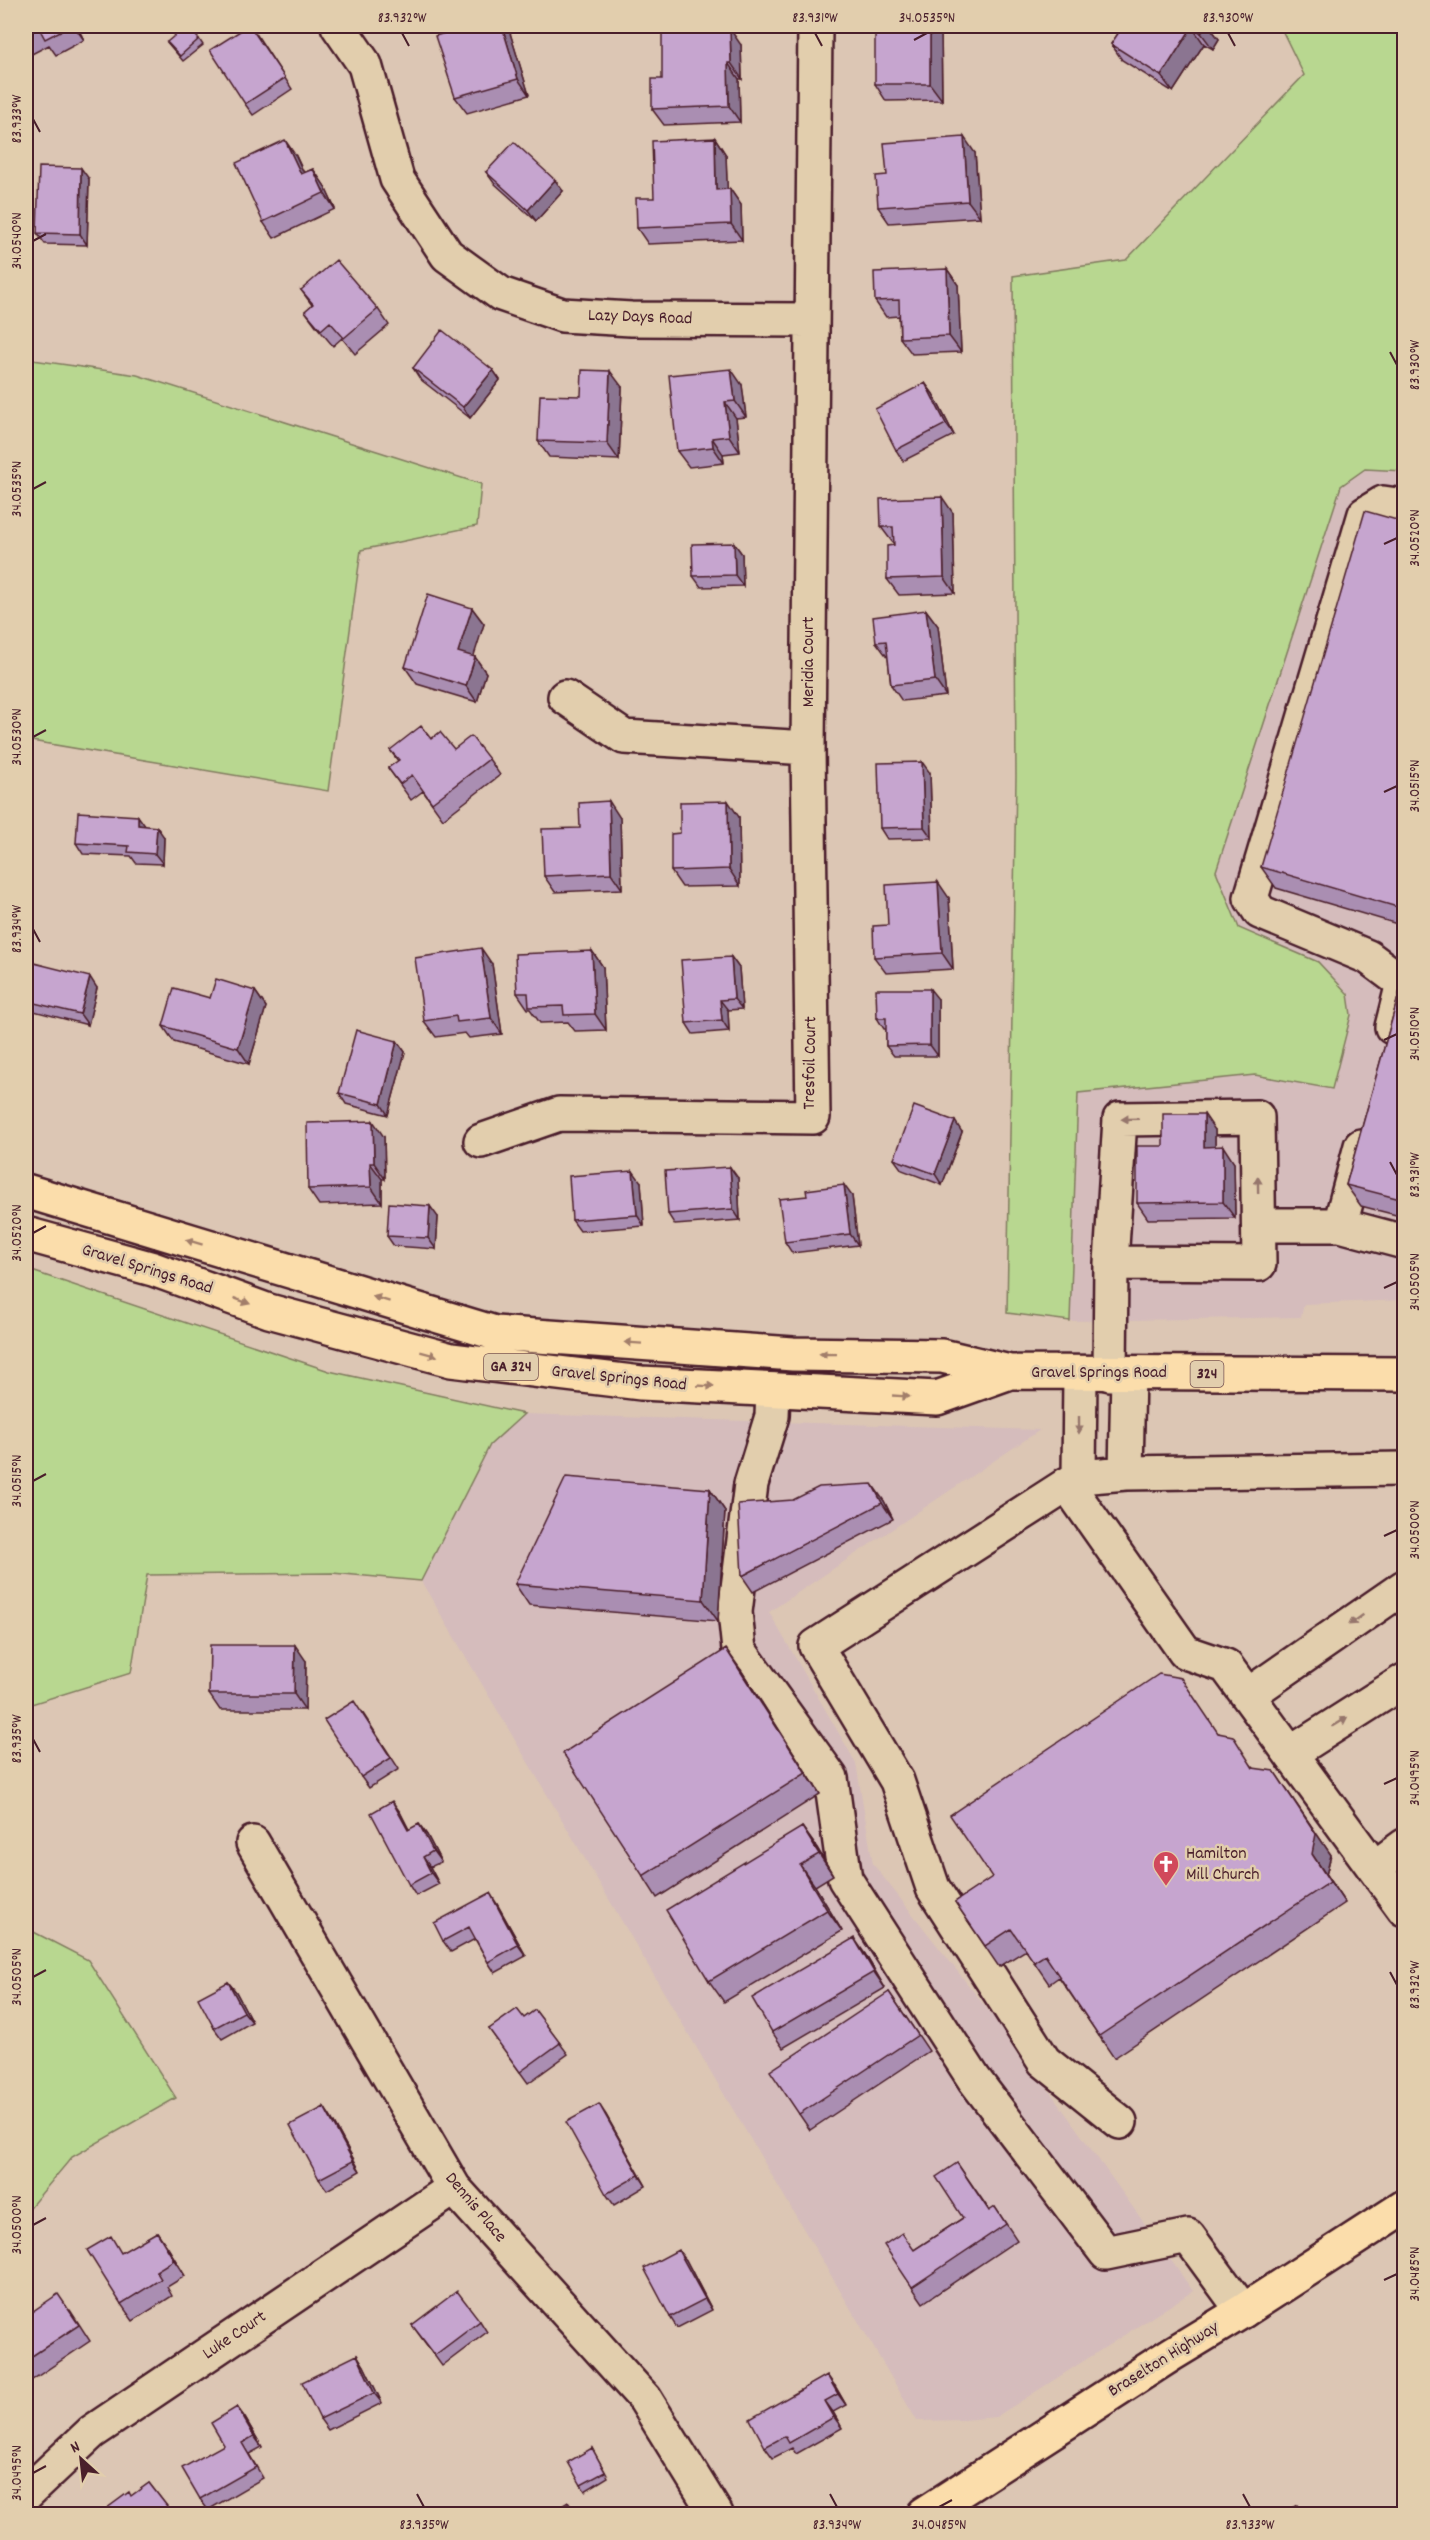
<svg xmlns="http://www.w3.org/2000/svg" width="1430" height="2540" font-family="Dekko,sans-serif">
<rect width="100%" height="100%" fill="#dcc6b4"/>
<filter id="ink" filterUnits="userSpaceOnUse"><feTurbulence type="fractalNoise" baseFrequency=".0167" numOctaves="2"/><feDisplacementMap in="SourceGraphic" scale="12" xChannelSelector="R" yChannelSelector="G"/><feConvolveMatrix kernelMatrix="1 2 1 2 8 2 1 2 1" color-interpolation-filters="sRGB"/></filter>
<g filter="url(#ink)">
<!-- built -->
<path fill="#d5bcbc" d="M1365,469L1404,471V1300L1304,1304L1301,1317L1070,1321L1078,1093L1255,1075L1332,1089L1318,962L1239,928L1216,871L1341,486Z
M524,1414L1040,1430L769,1612L856,1763L873,1864L1025,2057L1193,2291L996,2417L963,2420L917,2421L421,1581L490,1445Z"/>
<!-- green -->
<path fill="#b8d790" stroke="#817b5e" stroke-width="1.5" d="M1280,26H1404V471L1365,469L1341,486L1216,871L1239,928L1318,962L1348,994L1351,1015L1332,1089L1255,1075L1078,1093L1070,1321L1007,1313L1016,777L1013,276L1126,260L1304,75Z
M26,359L137,375L481,484L477,526L361,550L328,791L26,740Z
M26,1269L329,1371L524,1414L490,1445L421,1581L332,1573L147,1575L131,1673L28,1705L26,1722Z
M26,1928L88,1960L176,2098L72,2157L26,2212Z"/>
<g fill="none" stroke-linecap="round" stroke-linejoin="round">
<!-- minor casing -->
<g stroke="#4a1f2b" stroke-width="38">
<path id="minor" d="M338,26L365,65L397,179L447,255L501,294L562,315L631,319L811,320
M565,697L624,737L808,748
M1392,1027L1403,983L1368,957L1260,912L1251,898L1365,514L1383,503L1404,506
M481,1141L559,1114L813,1117L808,748L815,26
M1259,1225H1340L1361,1146
M1340,1225L1404,1242
M1110,1374L1111,1263L1120,1119L1257,1117L1259,1264L1111,1263
M773,1390L772,1416L751,1484L735,1612L739,1650L831,1778L845,1879L974,2079L1106,2253L1188,2236L1243,2311
M1126,1473L1128,1373
M1079,1477L1080,1373
M1067,1484L1185,1652L1226,1666L1404,1909
M1248,1695L1404,1587
M1291,1753L1404,1681
M253,1843L454,2188L645,2399L716,2514
M1374,1868L1404,1846
M1120,2122L1044,2061L933,1888L897,1781L816,1646L1079,1477L1126,1473L1404,1469
M26,2494L92,2432L454,2188"/>
</g>
<!-- major casing -->
<g stroke="#4a1f2b" stroke-width="38">
<path id="major" d="M26,1191L495,1333L793,1354L942,1356L1010,1372L1404,1374
M26,1234L153,1269L269,1311L451,1360L641,1383L937,1398L1010,1372
M924,2514L1172,2354L1243,2311L1404,2207"/>
</g>
<!-- minor -->
<use href="#minor" stroke="#e2cead" stroke-width="33"/>
<!-- major -->
<use href="#major" stroke="#fbddab" stroke-width="33"/>
</g>
<!-- wall -->
<path fill="#aa8eb2" stroke="#4a1f2b" stroke-width="1.5" d="M26,26H77L84,40L56,55L49,45L28,56L26,53Z
M469,26H505L510,33L529,95L467,113L455,97Z
M1123,26H1209L1219,39L1213,49L1204,44L1173,92L1122,60L1111,44Z
M941,30L942,100L886,101L875,84Z
M257,35L292,89L253,115L245,104Z
M199,39L203,45L183,61L167,42Z
M741,45L742,79H739L740,122L664,125L652,109L662,79Z
M715,138L726,155L727,189H730L741,205L742,240L648,244L637,228L654,198Z
M975,153L980,217L889,223L878,207Z
M296,156L304,173L313,169L324,185L335,209L274,238L263,222Z
M486,172L563,191L536,221L494,183Z
M89,179L87,245L45,244L37,233Z
M947,269L958,285L961,352L912,354L900,338L899,316L886,317L875,301Z
M301,290L378,309L389,325L355,354L342,338L333,346L317,327L305,311L312,305Z
M413,368L493,370L500,380L470,418L420,379Z
M925,383L933,394L954,435L903,461L896,450Z
M742,385L746,417L736,418L740,452L723,454L724,463L689,467L677,451Z
M622,387L619,460L549,457L538,441L581,396Z
M953,513L955,593L899,595L887,579L894,543H893L881,527Z
M1404,522V926L1276,888L1261,867Z
M734,543L742,554L743,586L701,587L693,576Z
M472,608L484,624L473,656L475,657L486,673L477,702L417,684L405,667Z
M926,610L938,626L946,696L902,701L891,685L888,658L876,642Z
M431,739L454,749L489,759L500,775L443,819L423,791L411,800L388,768L398,761L390,750Z
M930,773L932,838L887,839L880,828Z
M739,817L740,886L682,887L671,871L680,833Z
M620,818L622,889L555,892L544,876L580,828Z
M145,826L164,837L163,864L136,863L131,856L83,854L76,843Z
M949,898L953,969L886,973L874,957Z
M592,951L603,967L606,1030L575,1031L568,1022L540,1023L530,1009H528L517,993Z
M731,957L739,968L742,1009L728,1010L729,1031L693,1034L686,1023Z
M26,961L97,988L88,1025L26,1009Z
M492,964L502,1034L469,1038L465,1033L436,1037L424,1021Z
M1404,976V1217L1361,1206L1346,1185Z
M255,991L266,1007L249,1064L174,1042L163,1026Z
M938,999V1056H894L886,1046V1029H884L877,1018Z
M397,1041L405,1052L388,1115L346,1104L339,1093Z
M1215,1130V1147L1234,1163L1235,1218L1148,1219L1137,1203L1163,1146Z
M962,1132L942,1185L902,1170L894,1159Z
M384,1137L385,1179H382V1203L319,1205L308,1189Z
M738,1178L740,1220L675,1225L668,1214Z
M641,1182L644,1226L580,1231L572,1220Z
M852,1196L858,1245L792,1253L785,1242Z
M438,1217L436,1249L394,1246L387,1236Z
M710,1489L725,1511L718,1621L529,1605L515,1584Z
M884,1501L893,1519L753,1592L742,1576Z
M306,1661L305,1710H220L209,1694Z
M741,1670L820,1794L657,1898L643,1876Z
M362,1712L399,1769L369,1788L361,1777Z
M1219,1733L1254,1768L1288,1792L1331,1855L1326,1875L1345,1903L1114,2058L1059,1977L1049,1984L1026,1950L999,1967L955,1902Z
M400,1812L409,1830L419,1824L427,1835L441,1862L430,1867L439,1884L416,1896L409,1885Z
M802,1827L817,1848L833,1875L815,1886L842,1931L724,2002L709,1981Z
M497,1904L526,1956L495,1973L488,1962L475,1939L451,1952L443,1941Z
M865,1954L885,1988L783,2048L772,2032Z
M228,1982L236,1992L252,2022L222,2039L214,2028Z
M889,1992L929,2051L810,2130L799,2114Z
M535,2010L568,2054L528,2083L489,2029L524,2018Z
M324,2107L331,2118L360,2171L327,2190L319,2179Z
M606,2115L646,2186L614,2205L606,2194Z
M957,2163L990,2211L995,2207L1017,2240L923,2303L912,2287L914,2250L963,2218Z
M157,2232L168,2248L185,2276L167,2287L172,2296L133,2321L121,2304L122,2253Z
M686,2260L712,2310L677,2328L670,2317Z
M70,2310L90,2341L26,2384V2316Z
M480,2321L487,2332L442,2366L412,2325Z
M357,2355L364,2366L382,2403L328,2430L320,2419Z
M835,2386L846,2405L833,2412L842,2428L796,2454L792,2448L773,2458L765,2447Z
M237,2407L245,2418L262,2447L249,2454L263,2478L208,2510L200,2499L224,2445Z
M592,2448L608,2477L585,2491L581,2485Z
M149,2483L173,2514H99L131,2496Z"/>
<!-- shaded-wall -->
<path fill="#8b7491" stroke="#4a1f2b" stroke-width="1.5" d="M74,26H76L84,40Z
M502,26H505L510,33L529,95L518,79Z
M930,26H938L941,30L942,100L930,84Z
M1206,26H1209L1219,39L1213,49L1201,33Z
M1192,27L1204,44L1173,92L1161,76Z
M730,29L741,45L742,79L731,63Z
M728,63L739,79L740,122L729,106Z
M964,137L975,153L980,217L968,201Z
M715,138L726,155L728,206L716,190Z
M285,140L296,156L312,191L301,174Z
M81,168L89,179L87,245L80,234Z
M313,169L324,185L335,209L324,193Z
M555,180L563,191L536,221L528,210Z
M730,189L741,205L742,240L731,224Z
M947,269L958,285L961,352L949,336Z
M731,369L742,385L746,417L735,401Z
M493,370L500,380L470,418L463,407Z
M610,371L622,387L619,460L607,443Z
M925,383L933,394L954,435L946,424Z
M725,402L736,418L740,452L729,436Z
M712,438L723,454L724,463L713,447Z
M942,497L953,513L955,593L944,577Z
M734,543L742,554L743,586L735,575Z
M472,608L484,624L470,668L458,652Z
M926,610L938,626L946,696L935,680Z
M475,657L486,673L477,702L466,686Z
M922,762L930,773L932,838L924,827Z
M609,801L620,818L622,889L611,873Z
M728,801L739,817L740,886L729,869Z
M138,816L146,827L138,825Z
M157,827L164,837L163,864L155,854Z
M938,882L949,898L953,969L942,953Z
M481,948L492,964L502,1034L491,1018Z
M592,951L603,967L606,1030L595,1014Z
M731,957L739,968L742,1009L734,999Z
M90,977L97,988L88,1025L80,1014Z
M930,989L938,999V1056L930,1045Z
M255,991L266,1007L249,1064L238,1048Z
M720,1000L728,1010L729,1031L722,1020Z
M397,1041L405,1052L388,1115L381,1104Z
M1204,1114L1215,1130V1163L1204,1147Z
M373,1121L384,1137L385,1179L374,1163Z
M955,1121L962,1132L942,1185L935,1174Z
M1223,1146L1234,1163L1235,1218L1223,1202Z
M370,1163L382,1179V1203L371,1187Z
M730,1167L738,1178L740,1220L733,1209Z
M633,1171L641,1182L644,1226L637,1215Z
M844,1185L852,1196L858,1245L850,1234Z
M430,1206L438,1217L436,1249L428,1238Z
M872,1484L884,1501L893,1519L882,1503Z
M710,1489L725,1511L718,1621L703,1600Z
M295,1645L306,1661L305,1710L294,1694Z
M726,1649L741,1670L820,1794L806,1773Z
M1274,1771L1331,1855L1326,1875L1345,1903L1312,1854Z
M392,1801L400,1812L415,1841L408,1830Z
M419,1824L427,1835L441,1862L433,1851Z
M802,1827L817,1848L833,1875L819,1854Z
M423,1857L430,1867L439,1884L431,1873Z
M800,1865L815,1886L842,1931L827,1910Z
M490,1893L497,1904L526,1956L518,1945Z
M854,1938L865,1954L885,1988L874,1972Z
M228,1982L236,1992L252,2022L244,2012Z
M599,2104L606,2115L646,2186L639,2175Z
M324,2107L331,2118L360,2171L353,2161Z
M157,2232L168,2248L185,2276L174,2260Z
M678,2250L686,2260L712,2310L705,2299Z
M357,2355L364,2366L382,2403L374,2393Z
M827,2375L835,2386L846,2405L838,2394Z
M825,2401L833,2412L842,2428L834,2417Z
M237,2407L245,2418L262,2447L254,2436Z"/>
<!-- building -->
<path fill="#c6a5cf" stroke="#4a1f2b" stroke-width="1.5" d="M26,26H70L45,39L39,28L26,35Z
M186,26L199,39L180,56L167,42Z
M248,26H250L285,78L245,104L210,50Z
M469,26H502L518,79L455,97L435,36Z
M875,26H930V84H875Z
M1123,26H1206L1201,33L1192,27L1161,76L1111,44Z
M730,29L731,63H728L729,106L652,109V79H662V31Z
M964,137L968,201L878,207L876,176L887,175L884,143Z
M715,138L716,190L730,189L731,224L637,228L636,198H654L652,141Z
M285,140L301,174L313,169L324,193L263,222L236,163Z
M514,142L555,180L528,210L486,172Z
M39,167L81,168L80,234L37,233Z
M336,260L378,309L344,338L330,322L321,330L305,311L313,304L301,290Z
M947,269L949,336L900,338L899,300L875,301L874,272Z
M442,330L493,370L463,407L413,368Z
M731,369L735,401L725,402L729,436L712,438L713,447L677,451L669,375Z
M582,370L610,371L607,443L538,441L540,395L581,396Z
M925,383L946,424L896,450L875,409Z
M942,497L944,577L887,579V546L894,545L893,527H881L880,499Z
M1365,511L1404,522V909L1261,867Z
M734,543L735,575L693,576L692,544Z
M428,594L472,608L458,652L475,657L466,686L405,667Z
M926,610L935,680L891,685L886,641L876,642L873,617Z
M421,726L431,739L440,732L454,749L471,736L489,759L432,803L412,775L400,784L388,768L399,760L390,750Z
M922,762L924,827L880,828L878,763Z
M609,801L611,873L544,876L542,829L580,828L579,803Z
M728,801L729,869L671,871V834L680,833V802Z
M78,812L138,816V825L157,827L155,854L128,852L129,846L76,843Z
M938,882L942,953L874,957L873,926L888,925L886,885Z
M481,948L491,1018L457,1022L456,1016L424,1021L415,958Z
M592,951L595,1014L564,1015L563,1006L529,1007L528,993H517L515,954Z
M731,957L734,999L720,1000L722,1020L686,1023L681,960Z
M26,961L90,977L80,1014L26,1001Z
M1404,976V1200L1346,1185Z
M216,979L255,991L238,1048L163,1026L174,988L210,998Z
M876,989H930V1045L886,1046V1018H877Z
M356,1030L397,1041L381,1104L339,1093Z
M914,1106L955,1121L935,1174L894,1159Z
M1163,1114H1204V1147L1223,1146V1202L1137,1203V1146H1163Z
M373,1121L374,1163H370L371,1187L308,1189L307,1123Z
M730,1167L733,1209L668,1214L665,1171Z
M633,1171L637,1215L572,1220L569,1176Z
M844,1185L850,1234L785,1242L779,1199L807,1196L806,1190Z
M389,1203L430,1206L428,1238L387,1236Z
M566,1477L710,1489L703,1600L515,1584Z
M872,1484L882,1503L742,1576L738,1504L793,1500L819,1487Z
M210,1645H295L294,1694H209Z
M726,1649L806,1773L643,1876L563,1753Z
M1159,1674L1181,1678L1218,1733L1233,1736L1253,1768L1274,1771L1316,1834L1312,1854L1330,1882L1099,2036L1045,1955L1034,1962L1011,1929L985,1946L955,1902L992,1877L950,1815Z
M354,1701L391,1758L361,1777L324,1720Z
M392,1801L408,1830L419,1824L433,1851L423,1857L431,1873L409,1885L371,1813Z
M802,1827L819,1854L800,1865L827,1910L709,1981L666,1910Z
M490,1893L518,1945L488,1962L469,1927L443,1941L434,1923Z
M854,1938L874,1972L772,2032L752,1998Z
M228,1982L244,2012L214,2028L198,1998Z
M889,1992L918,2035L799,2114L770,2071Z
M517,2009L524,2018L535,2010L560,2043L520,2072L489,2029Z
M599,2104L639,2175L606,2194L566,2122Z
M324,2107L353,2161L319,2179L290,2125Z
M957,2163L989,2211L995,2207L1006,2224L912,2287L884,2245L902,2233L914,2250L963,2218L936,2177Z
M157,2232L174,2260L156,2271L161,2279L121,2304L87,2250L111,2236L121,2253Z
M678,2250L705,2299L670,2317L644,2268Z
M457,2291L480,2321L435,2355L412,2325Z
M58,2294L79,2325L26,2360V2316Z
M357,2355L374,2393L320,2419L302,2382Z
M827,2375L838,2394L825,2401L834,2417L789,2443L785,2436L765,2447L750,2419Z
M237,2407L254,2436L242,2443L256,2467L200,2499L182,2468L224,2445L211,2423Z
M592,2448L605,2472L581,2485L568,2462Z
M149,2483L170,2510L164,2514H99L129,2492L131,2496Z
M568,2502L576,2514H549Z
M1297,2505L1303,2514H1281Z"/>
<!-- one-way arrows -->
<defs><path id="oneway-solid" d="M-6-.8H1V-3.2L6.5 0L1 3.2V.8H-6Z" transform="scale(1.5)"/></defs>
<g fill="#96766c">
<use href="#oneway-solid" transform="translate(1130 1119) rotate(178)"/>
<use href="#oneway-solid" transform="translate(1258 1185) rotate(-91)"/>
<use href="#oneway-solid" transform="translate(1079 1425) rotate(90)"/>
<use href="#oneway-solid" transform="translate(1356 1620) rotate(145)"/>
<use href="#oneway-solid" transform="translate(1340 1722) rotate(-32)"/>
</g>
<g fill="#a27e6b">
<use href="#oneway-solid" transform="translate(194 1242) rotate(-163)"/>
<use href="#oneway-solid" transform="translate(381 1299) rotate(-163)"/>
<use href="#oneway-solid" transform="translate(242 1301) rotate(20)"/>
<use href="#oneway-solid" transform="translate(633 1343) rotate(-176)"/>
<use href="#oneway-solid" transform="translate(429 1354) rotate(15)"/>
<use href="#oneway-solid" transform="translate(828 1354) rotate(-179)"/>
<use href="#oneway-solid" transform="translate(706 1386) rotate(3)"/>
<use href="#oneway-solid" transform="translate(901 1396) rotate(3)"/>
</g>
</g>
<!-- ticks -->
<path fill="none" stroke="#4a1f2b" stroke-width="2" d="M402,33L409,46M815,33L822,46M1228,33L1235,46M914,40L927,33M33,119L40,132M33,241L46,234M1390,352L1397,365M33,489L46,482M1384,544L1397,538M33,737L46,730M1384,792L1397,786M33,929L40,942M1384,1040L1397,1034M1390,1162L1397,1175M33,1233L46,1226M1384,1288L1397,1282M33,1481L46,1474M1384,1536L1397,1530M33,1739L40,1752M1384,1784L1397,1778M1390,1972L1397,1985M33,1977L46,1970M33,2225L46,2218M1384,2280L1397,2274M33,2473L46,2466M417,2494L424,2507M830,2494L837,2507M1243,2494L1250,2507M939,2507L952,2500"/>
<!-- icons -->
<defs>
<g id="church-pin" transform="scale(1.35)"><path d="M0 17L-7.5 6A9.5 9.5 0 1 1 7.5 6Z" fill="#d1495b" stroke="#e2cead"/><path d="M-1.2-6h2.4v3.5h3.3v2.4h-3.3V6h-2.4V-.1h-3.3v-2.4h3.3Z" fill="#fff"/></g>
</defs>
<g fill-rule="evenodd">
<use href="#church-pin" x="1166" y="1864"/>
</g>
<g text-anchor="middle" dominant-baseline="central" stroke-width="5" stroke-linejoin="round" paint-order="stroke">
<!-- shield labels -->
<g fill="#e2cead" stroke="#785452" stroke-width="1.5">
<rect x="484" y="1354" width="54" height="26" rx="4.5"/>
<rect x="1190.5" y="1361" width="33" height="26" rx="4.5"/>
</g>
<g font-size="16" font-weight="bold" fill="#4a1f2b">
<text x="511" y="1367">GA 324</text>
<text x="1207" y="1374">324</text>
</g>
<!-- street labels -->
<g font-size="18" fill="#4a1f2b" stroke="#e2cead">
<text transform="translate(640 318) rotate(2)">Lazy Days Road</text>
<text transform="translate(809 662) rotate(-90)">Meridia Court</text>
<text transform="translate(811 1063) rotate(-89)">Tresfoil Court</text>
<text transform="translate(147 1270) rotate(17)">Gravel Springs Road</text>
<text x="1099" y="1373">Gravel Springs Road</text>
<text transform="translate(619 1379) rotate(6)">Gravel Springs Road</text>
<text transform="translate(475 2208) rotate(50)">Dennis Place</text>
<text transform="translate(235 2336) rotate(-34)">Luke Court</text>
<text transform="translate(1164 2360) rotate(-32)">Braselton Highway</text>
</g>
<!-- poi labels -->
<g font-size="18" fill="#4a1f2b" stroke="#e2cead" text-anchor="start">
<text x="1186" y="1854">Hamilton<tspan x="1186" dy="21">Mill Church</tspan></text>
</g>
</g>
<!-- margin -->
<rect width="1430" height="2540" fill="none" stroke="#e2cead" stroke-width="66"/>
<!-- north arrow -->
<g transform="translate(81 2459) rotate(333)" stroke="#e2cead" stroke-width="4.5" paint-order="stroke">
<path d="M0-4.5L10 22L0 15L-10 22Z" fill="#4a1f2b"/>
<text y="-9" font-size="16" font-weight="bold" text-anchor="middle" fill="#4a1f2b">N</text>
</g>
<rect x="33" y="33" width="1364" height="2474" fill="none" stroke="#4a1f2b" stroke-width="2"/>
<g font-size="15" text-anchor="middle" fill="#4a1f2b">
<text x="402" y="22">83.932°W</text>
<text x="815" y="22">83.931°W</text>
<text x="927" y="22">34.0535°N</text>
<text x="1228" y="22">83.930°W</text>
<text transform="translate(16 119) rotate(-90)" y="5">83.933°W</text>
<text transform="translate(16 241) rotate(-90)" y="5">34.0540°N</text>
<text transform="translate(1414 365) rotate(-90)" y="5">83.930°W</text>
<text transform="translate(16 489) rotate(-90)" y="5">34.0535°N</text>
<text transform="translate(1414 538) rotate(-90)" y="5">34.0520°N</text>
<text transform="translate(16 737) rotate(-90)" y="5">34.0530°N</text>
<text transform="translate(1414 786) rotate(-90)" y="5">34.0515°N</text>
<text transform="translate(16 929) rotate(-90)" y="5">83.934°W</text>
<text transform="translate(1414 1034) rotate(-90)" y="5">34.0510°N</text>
<text transform="translate(1414 1175) rotate(-90)" y="5">83.931°W</text>
<text transform="translate(16 1233) rotate(-90)" y="5">34.0520°N</text>
<text transform="translate(1414 1282) rotate(-90)" y="5">34.0505°N</text>
<text transform="translate(16 1481) rotate(-90)" y="5">34.0515°N</text>
<text transform="translate(1414 1530) rotate(-90)" y="5">34.0500°N</text>
<text transform="translate(16 1739) rotate(-90)" y="5">83.935°W</text>
<text transform="translate(1414 1778) rotate(-90)" y="5">34.0495°N</text>
<text transform="translate(16 1977) rotate(-90)" y="5">34.0505°N</text>
<text transform="translate(1414 1985) rotate(-90)" y="5">83.932°W</text>
<text transform="translate(16 2225) rotate(-90)" y="5">34.0500°N</text>
<text transform="translate(1414 2274) rotate(-90)" y="5">34.0485°N</text>
<text transform="translate(16 2473) rotate(-90)" y="5">34.0495°N</text>
<text x="424" y="2529">83.935°W</text>
<text x="837" y="2529">83.934°W</text>
<text x="939" y="2529">34.0485°N</text>
<text x="1250" y="2529">83.933°W</text>
</g>
</svg>
